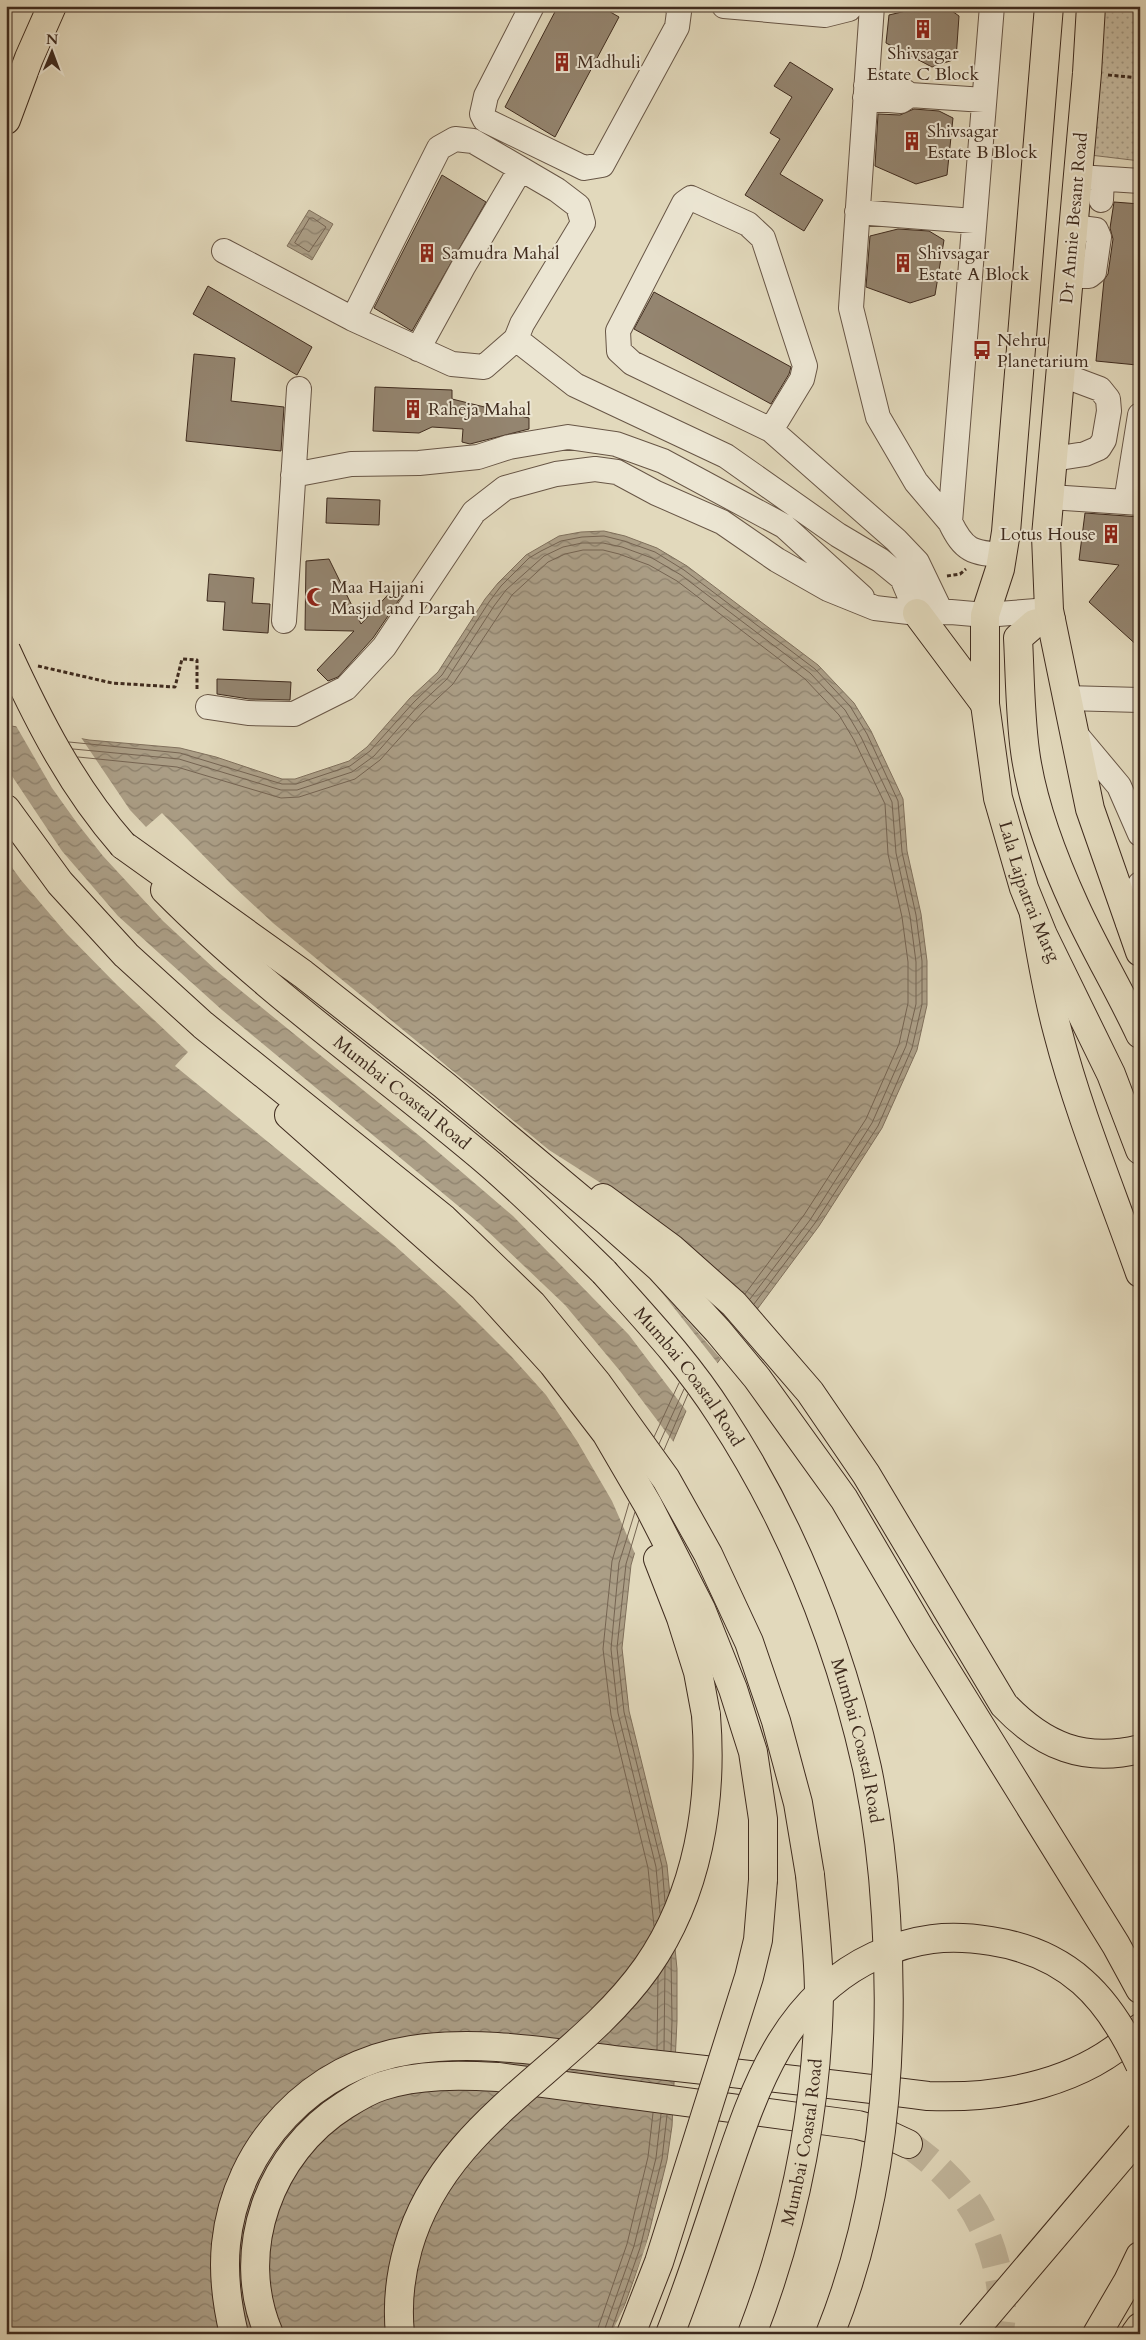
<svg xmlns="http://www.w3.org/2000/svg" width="1146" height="2340" font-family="Cardo,serif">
<defs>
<pattern id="garden-dots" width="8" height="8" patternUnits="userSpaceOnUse" patternTransform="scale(1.25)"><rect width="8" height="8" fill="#c6bba1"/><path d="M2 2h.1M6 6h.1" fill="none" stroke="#a29883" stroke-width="1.8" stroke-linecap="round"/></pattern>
<pattern id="water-waves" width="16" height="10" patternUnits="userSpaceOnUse" patternTransform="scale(1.25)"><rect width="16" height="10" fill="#ab9e86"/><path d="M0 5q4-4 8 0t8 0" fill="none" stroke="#8d816d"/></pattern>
</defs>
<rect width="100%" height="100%" fill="#e2d9bc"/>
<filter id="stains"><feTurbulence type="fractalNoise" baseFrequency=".004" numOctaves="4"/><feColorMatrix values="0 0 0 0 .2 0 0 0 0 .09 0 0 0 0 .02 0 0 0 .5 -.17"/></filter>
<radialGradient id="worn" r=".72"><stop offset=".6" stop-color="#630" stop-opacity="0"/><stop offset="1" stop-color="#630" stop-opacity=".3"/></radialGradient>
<!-- garden -->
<path fill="url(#garden-dots)" stroke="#827360" d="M1103,6H1140V161L1090,155Z"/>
<!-- water -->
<path fill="url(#water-waves)" stroke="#80705c" d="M309,210L333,224L312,260L287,246Z
M604,531L625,536L657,548L687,566L818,665L854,703L871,731L903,799L907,851L921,914L927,961V1005L917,1050L882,1128L819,1226L692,1397L655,1483L631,1565L622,1648L629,1711L667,1865L677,1969V2021L672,2126L667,2160L645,2249L614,2334H6V725L89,740L180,748L216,757L282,779H295L349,761L367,747L410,698L438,672L485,599L498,583L526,555L559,536L581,532Z"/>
<!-- pier -->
<path fill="#e2d9bc" d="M15,724L80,736L130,810L146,827L162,813L231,884L273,923L549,1150L629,1201L758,1311L722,1360L656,1285L719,1365L695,1398L688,1413L629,1335L513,1216L422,1138L218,972L163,921L103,856L77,823L52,788Z
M6,767L62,851L118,916L222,1010L480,1224L565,1305L620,1371L675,1444L657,1483L636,1556L612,1501L577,1441L546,1395L511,1356L454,1299L392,1243L175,1066L188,1052L116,984L66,933L21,880L6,859Z
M654,2220L647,2250L630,2300L617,2334H611L628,2299Z"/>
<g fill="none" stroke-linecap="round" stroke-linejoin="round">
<!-- shore -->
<path stroke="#756452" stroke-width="1" d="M310,218H313L326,227L309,252L295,243Z
M69,742L180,753L282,784H296L350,766L370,751L414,702L442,675L489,602L501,586L529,558L541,551L561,541L582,537L604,536L624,541L655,552L684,570L815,669L850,706L867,734L898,801L902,852L916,915L922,961V1004L912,1048L878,1126L815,1223L754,1304
M73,749L179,759L281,790H297L352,772L374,756L418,706L447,679L494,606L506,590L544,556L563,547L582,543H603L622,547L652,558L681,575L810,673L845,710L861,737L892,802L896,853L910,916L916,962V1004L906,1046L872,1123L810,1220L750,1299
M78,757L177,767L281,798L299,797L355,779L380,760L423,712L453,684L512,595L548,562L565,554L583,550H603L619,554L649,565L677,581L805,679L839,715L854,740L885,804L888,854L902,917L908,962V1003L899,1044L866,1119L804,1215L745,1294
M654,1437L679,1383
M659,1444L684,1389
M664,1450L688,1394
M629,1503L612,1561L603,1649L611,1715L648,1868L654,1926
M635,1512L619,1563L611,1649L618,1713L656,1867L660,1913
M639,1520L626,1564L617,1648L624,1712L662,1866L665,1902
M671,1957L672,2021L671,2051
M657,2050L658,1977
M664,2050L665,1966
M596,2334L627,2244L648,2157L653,2113
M603,2334L634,2246L656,2158L661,2114
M610,2334L640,2248L662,2159L667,2115"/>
</g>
<!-- building -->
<path fill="#948570" stroke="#3f2b1e" d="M558,6H600L619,17L555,137L505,107Z
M927,6H945L959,16L956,59L932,67L886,43L889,15Z
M790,62L833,89L780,174L823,200L804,231L745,195L780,139L770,133L792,97L774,86Z
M914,109L939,111L953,118L947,175L916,184L875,166L878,114L900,115Z
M442,175L486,202L412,331L374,308Z
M1114,202L1140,204V356L1137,365L1096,361L1104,280L1108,274L1113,239L1110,228Z
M898,229L929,231L944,240L935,295L910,303L866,287L870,236Z
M208,286L312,347L297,375L193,314Z
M654,292L791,367L789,374L771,404L634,329Z
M194,354L235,358L231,401L284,407L281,451L186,441Z
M375,387L452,390V399L529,418V429L470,444L462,442L463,429L432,427L419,433L373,431Z
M327,498L380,500L379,525L326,523Z
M1085,513L1140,517V648L1089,602L1119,565L1079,560Z
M329,559L361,624L396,586L403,594L373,638L338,677L328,681L317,670L354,631L305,630L306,561Z
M209,574L254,578L252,603L270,604L268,633L223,630L225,602L207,601Z
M217,679L291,682L290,700L249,699L217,694Z"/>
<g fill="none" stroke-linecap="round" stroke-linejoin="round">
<!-- highway-tunnel -->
<path stroke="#c1b69c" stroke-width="28" stroke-dasharray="28 14" stroke-linecap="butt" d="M908,2144C957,2178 985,2214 998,2273C1002,2292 1004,2314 999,2334"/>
<!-- minor casing -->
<g stroke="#685646" stroke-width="26">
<path id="minor" d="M532,6L486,96L482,114L485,120L584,168L602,165L677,27L679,12L677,6
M724,6L825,15L849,9L851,6
M872,6L851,308L878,417L916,482L950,522
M992,6L950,522C964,551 972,553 1003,555
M910,95L984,100
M865,98L901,101L910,95L901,89L866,86
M455,139L473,141L557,190L578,206L583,223L522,324L516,339L484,367L452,364L353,319L439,148Z
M1078,177L1140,181
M1101,200L1102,179
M857,212L974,221
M224,251L353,319
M1069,276H1089L1094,272L1099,237L1096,230L1073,227
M516,339L575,385L726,456L838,535L880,560L902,578L917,613
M418,349L463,267L520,170
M771,430L802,379L805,366L763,238L748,224L691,198L684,203L618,331L619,351L632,363L771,430L896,540L917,562L941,612
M1053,459L1085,454L1099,448L1104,440L1109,411L1108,399L1100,389L1060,374
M293,475L351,464L419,463L478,457L509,447L568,437L616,444L663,461L784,526L862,597
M1050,497L1140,503
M1126,502L1140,415
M284,621L299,389
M1066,698L1140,700
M208,707L248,713L294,714L346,688L384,647L474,512L505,488L556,474L595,469L617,472L656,493L722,522L777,560L828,589L875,608L917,613L951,612L985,615L1049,610
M1073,731L1119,786L1140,834
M1128,923L1140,884"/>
</g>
<!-- major casing -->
<g stroke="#3f2b1e" stroke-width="30">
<g id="major">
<path id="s1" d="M1049,6L1006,532L1000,569L985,615V704L998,798L1024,888L1043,935L1111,1074L1140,1150"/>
<path d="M1091,6L1087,73L1046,536L1049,610L1090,809L1140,952"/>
<path d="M917,613L985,704"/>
</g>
</g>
<!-- highway casing -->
<g stroke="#3f2b1e" stroke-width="30">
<g id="highway">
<path d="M6,120L29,58L52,6"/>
<path d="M1051,620L1034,624L1018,638C1020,676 1020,714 1025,751C1032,804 1053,858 1075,906C1095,950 1120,991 1140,1034"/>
<path d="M6,809L60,883L126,955L203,1025L444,1219L532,1304L597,1383L666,1479L708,1554L749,1642L776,1721L798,1803L810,1875"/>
<path d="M123,845L303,974L444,1085L607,1221L660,1268L718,1331L757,1378L844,1499L922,1632L1116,1945L1140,1989"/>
<path id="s2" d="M165,890C265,991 383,1073 491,1165C530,1199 567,1236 604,1272"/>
<path d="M1034,914C1041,954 1047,993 1058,1033C1079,1114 1112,1193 1140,1273"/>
<path d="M289,1115L483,1287L553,1364L606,1433L648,1505L701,1609L733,1689L753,1752L763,1819V1880"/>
<path d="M603,1198L671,1248L734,1304L810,1392L866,1474L1004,1705C1043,1746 1084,1763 1140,1749"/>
<path d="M658,1559L681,1618L698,1672L706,1715"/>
<path d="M234,2334C227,2305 223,2274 226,2244C236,2145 313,2065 411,2050C480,2039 553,2053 622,2061C724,2072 826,2083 928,2096C1003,2099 1085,2083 1140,2028"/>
<path d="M269,2334C233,2251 270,2152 345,2105C356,2098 369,2090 382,2086C419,2074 460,2075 498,2077L858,2125L880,2131L908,2144"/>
<path d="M1097,2334L1128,2281L1140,2256"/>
<path d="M1135,2334L1140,2327"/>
</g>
</g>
<!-- path -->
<path stroke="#3f2b1e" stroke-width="3" stroke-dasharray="4 2.5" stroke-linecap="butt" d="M1108,75L1140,78
M947,576L960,574L966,569
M38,666L112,683L175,687L182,659L197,660V691"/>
<!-- minor -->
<use href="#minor" stroke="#ece6d3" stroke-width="24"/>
<!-- major -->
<use href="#major" stroke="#e2d9bc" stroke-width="28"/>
<!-- highway -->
<use href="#highway" stroke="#e2d9bc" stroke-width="28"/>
<!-- highway-bridge casing -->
<g stroke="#3f2b1e" stroke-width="30" stroke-linecap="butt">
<g id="highway-bridge">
<path d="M6,650C38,720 72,787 123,845"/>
<path id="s3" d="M604,1272C644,1317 687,1362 720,1414C790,1521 839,1643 867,1768C877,1816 883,1866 886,1916C895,2056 883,2202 830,2334"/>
<path d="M400,2334C397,2304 400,2276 408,2248C444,2120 575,2069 647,1967C698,1894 713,1802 706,1715"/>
<path d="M631,2334L659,2262L749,1977L758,1940L763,1880"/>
<path d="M670,2334C689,2286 705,2237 721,2188C752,2097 780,2000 875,1956C915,1938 948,1934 991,1941C1068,1953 1108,1996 1140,2065"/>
<path id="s4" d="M752,2334C793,2227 817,2111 819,1996C819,1955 814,1915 810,1875"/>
<path d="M971,2334L1140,2135"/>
</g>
</g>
<!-- highway-bridge -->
<use href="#highway-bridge" stroke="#e2d9bc" stroke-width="28"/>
</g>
<!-- icons -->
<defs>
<g id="building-bare" transform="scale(1.5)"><path d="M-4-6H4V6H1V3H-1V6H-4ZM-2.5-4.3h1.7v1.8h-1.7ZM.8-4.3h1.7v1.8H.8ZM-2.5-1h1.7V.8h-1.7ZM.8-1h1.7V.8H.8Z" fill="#8f2418" stroke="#ece6d3" stroke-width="2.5" paint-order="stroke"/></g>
<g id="bus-bare" transform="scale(1.5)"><path d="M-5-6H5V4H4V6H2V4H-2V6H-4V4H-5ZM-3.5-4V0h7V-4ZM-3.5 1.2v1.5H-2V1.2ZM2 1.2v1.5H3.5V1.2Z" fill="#8f2418" stroke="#ece6d3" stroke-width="2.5" paint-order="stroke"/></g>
<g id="mosque-bare" transform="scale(1.5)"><path d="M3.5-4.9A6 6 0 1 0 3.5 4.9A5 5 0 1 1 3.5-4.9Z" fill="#8f2418" stroke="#ece6d3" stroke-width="2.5" paint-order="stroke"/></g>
</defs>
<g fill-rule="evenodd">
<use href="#building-bare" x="923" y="29"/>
<use href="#building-bare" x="562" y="62"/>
<use href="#building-bare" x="912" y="141"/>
<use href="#building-bare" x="427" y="253"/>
<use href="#building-bare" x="903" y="263"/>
<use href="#bus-bare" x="982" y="350"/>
<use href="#building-bare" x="413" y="409"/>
<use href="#building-bare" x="1111" y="534"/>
<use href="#mosque-bare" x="316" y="597"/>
</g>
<g text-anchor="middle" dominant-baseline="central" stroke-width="4" stroke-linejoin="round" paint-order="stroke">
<!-- poi labels -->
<g font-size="18" fill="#3f2b1e" stroke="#ece6d3" text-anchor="start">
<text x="923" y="53" text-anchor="middle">Shivsagar<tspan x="923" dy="21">Estate C Block</tspan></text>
<text x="577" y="62">Madhuli</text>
<text x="927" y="131">Shivsagar<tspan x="927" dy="21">Estate B Block</tspan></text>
<text x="442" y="253">Samudra Mahal</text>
<text x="918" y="253">Shivsagar<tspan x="918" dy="21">Estate A Block</tspan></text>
<text x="997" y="340">Nehru<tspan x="997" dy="21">Planetarium</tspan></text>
<text x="428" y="409">Raheja Mahal</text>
<text x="1096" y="534" text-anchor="end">Lotus House</text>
<text x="331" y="587">Maa Hajjani<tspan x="331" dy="21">Masjid and Dargah</tspan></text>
</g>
<!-- street labels -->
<g font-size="18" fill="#3f2b1e" stroke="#ece6d3">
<text transform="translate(1074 218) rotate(-85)">Dr Annie Besant Road</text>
<text stroke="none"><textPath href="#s1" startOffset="896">Lala Lajpatrai Marg</textPath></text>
<text stroke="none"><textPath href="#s2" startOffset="312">Mumbai Coastal Road</textPath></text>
<text stroke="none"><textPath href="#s3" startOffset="135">Mumbai Coastal Road</textPath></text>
<text stroke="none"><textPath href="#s3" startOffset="540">Mumbai Coastal Road</textPath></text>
<text stroke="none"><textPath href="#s4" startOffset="199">Mumbai Coastal Road</textPath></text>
</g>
</g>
<!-- margin -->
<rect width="1146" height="2340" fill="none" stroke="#e2d9bc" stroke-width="25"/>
<rect x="8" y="8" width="1131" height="2325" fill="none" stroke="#3f2b1e" stroke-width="2.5"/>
<rect x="12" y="12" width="1121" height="2315" fill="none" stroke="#3f2b1e"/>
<!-- north arrow -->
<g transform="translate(52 52) rotate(1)" stroke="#ece6d3" stroke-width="4" paint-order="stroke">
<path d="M0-4L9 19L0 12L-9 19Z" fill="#3f2b1e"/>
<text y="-8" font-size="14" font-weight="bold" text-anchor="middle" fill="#3f2b1e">N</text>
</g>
<rect width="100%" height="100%" filter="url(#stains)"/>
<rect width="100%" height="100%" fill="url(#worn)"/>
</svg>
